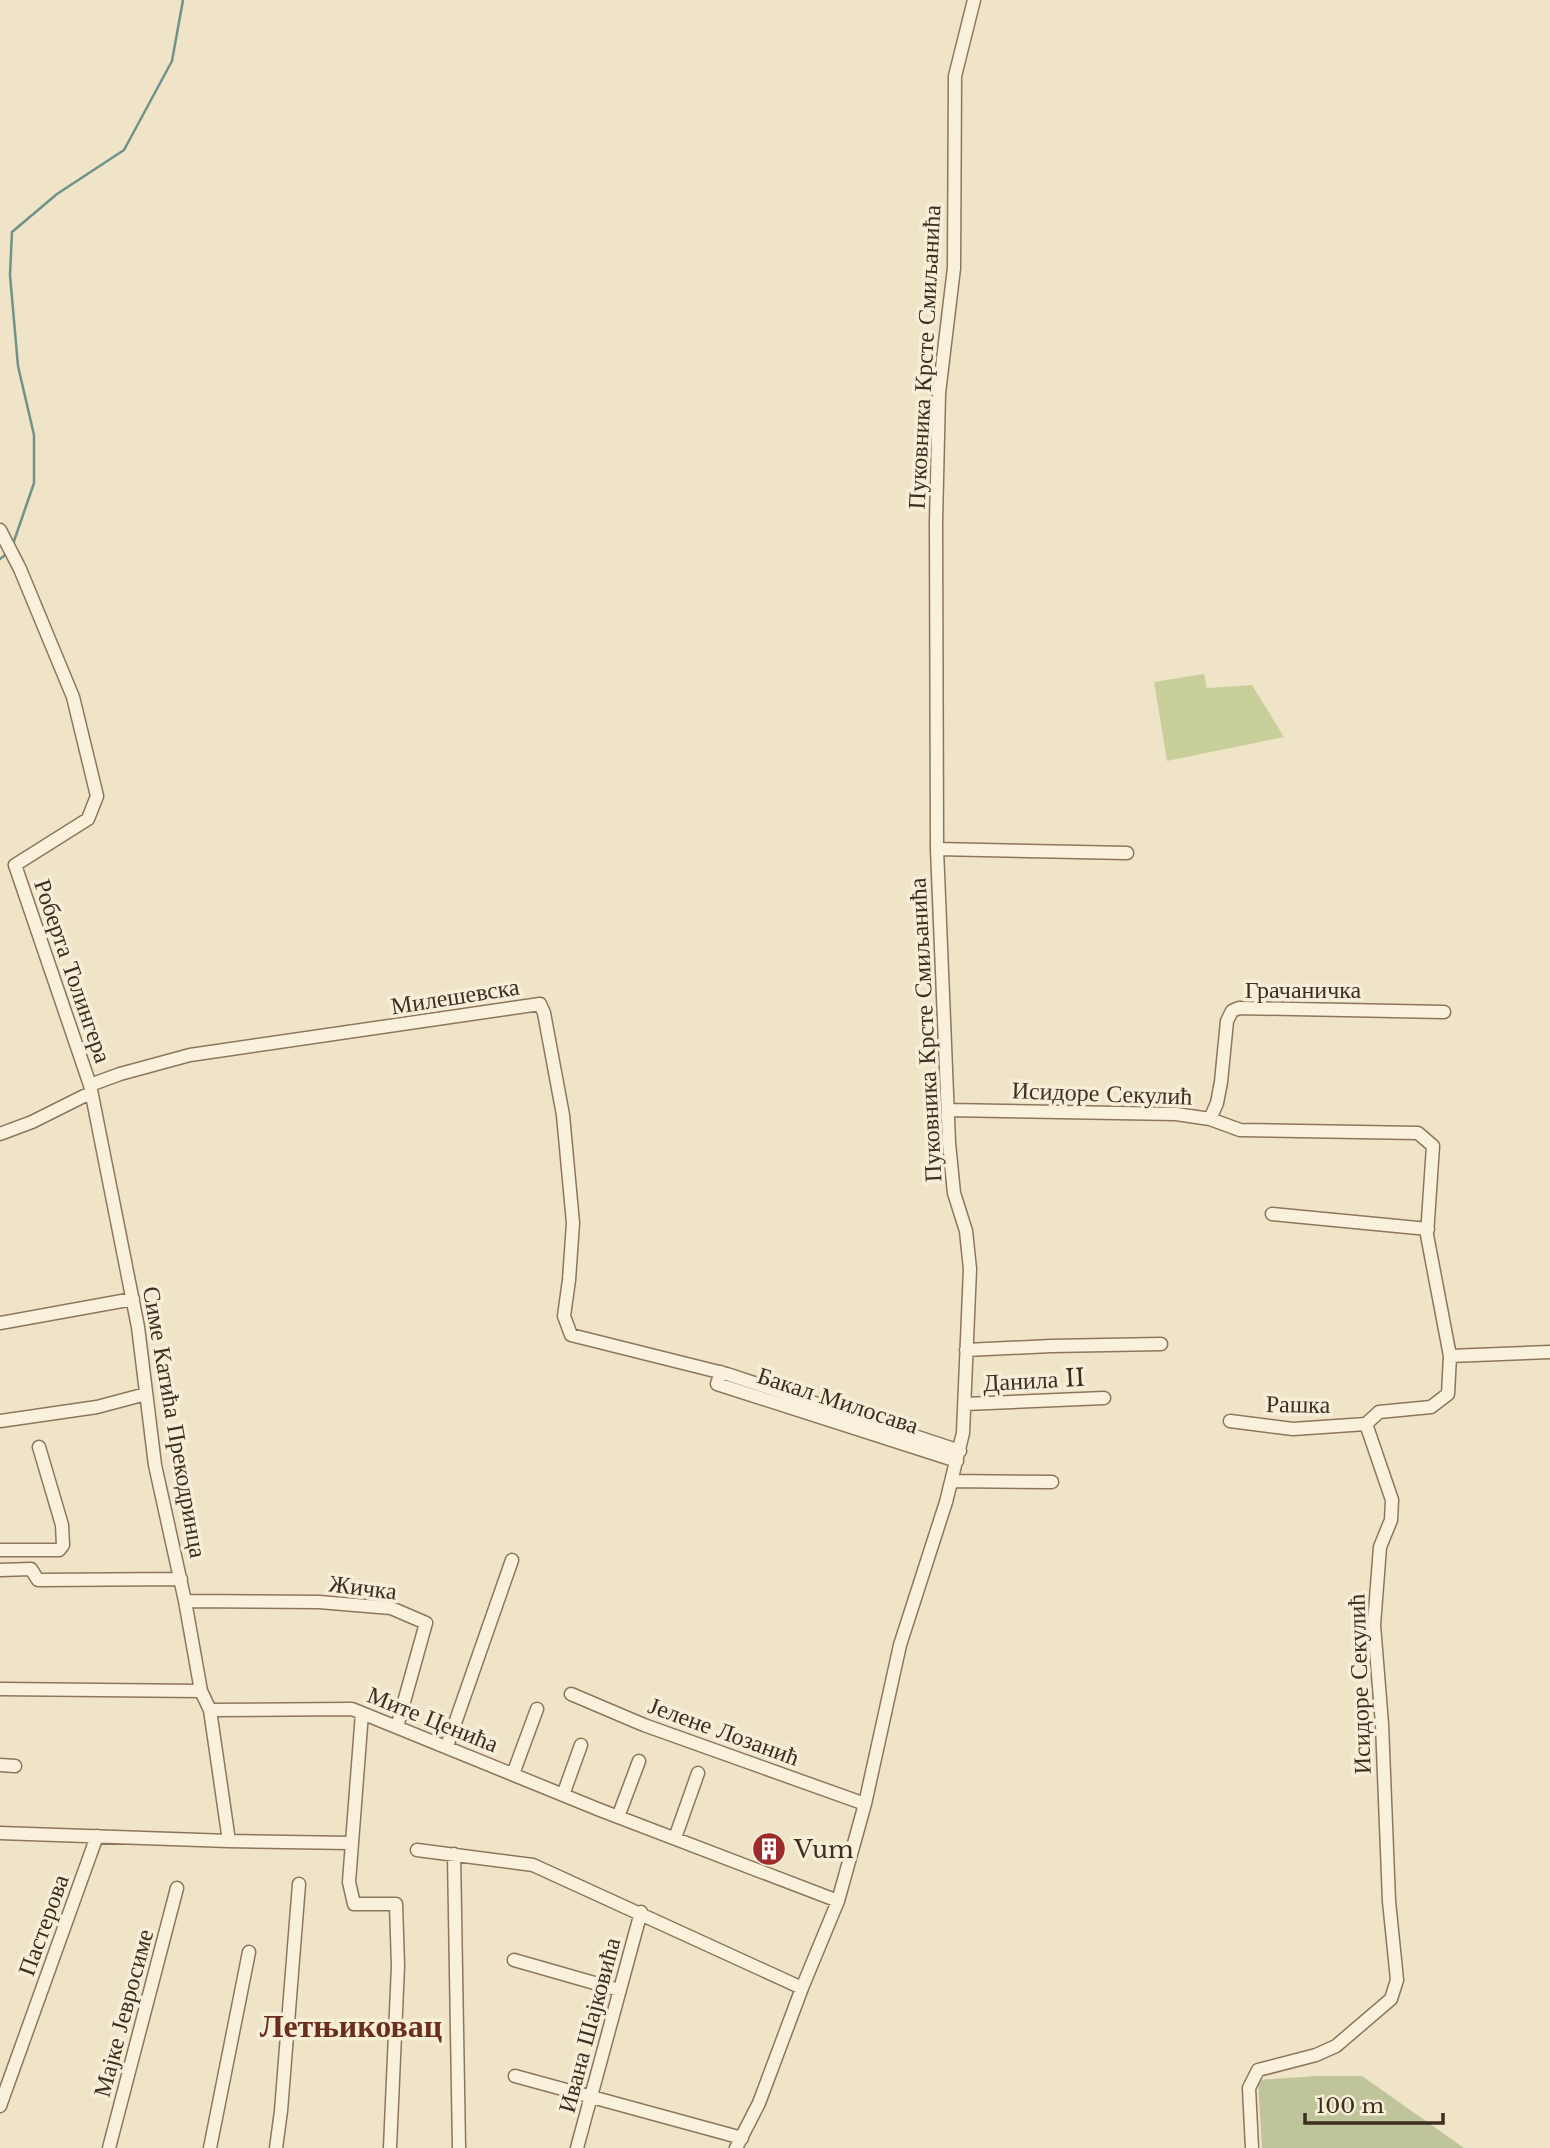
<svg xmlns="http://www.w3.org/2000/svg" width="1550" height="2148" font-family="'Libre Baskerville',serif">
<rect width="100%" height="100%" fill="#f0e4c8"/>
<!-- green -->
<path fill="#c9cf9b" d="M1204,674L1207,688L1252,685L1284,737L1167,761L1154,682Z"/>
<!-- cemetery -->
<path fill="#bfc49a" d="M1317,2076H1362L1464,2148H1262L1258,2080Z"/>
<g fill="none" stroke-linecap="round" stroke-linejoin="round">
<!-- stream -->
<path stroke="#6f938a" stroke-width="2.5" d="M13,544L34,483V435L18,366L10,275L12,232L57,194L124,150L172,61L183,0
M0,559L9,552"/>
<!-- minor casing -->
<g stroke="#8d765c" stroke-width="15">
<path id="minor" d="M0,530L20,569L73,697L97,796L88,819L15,865L90,1085L138,1327L155,1465L185,1601L201,1691L210,1710L229,1841
M937,849L1127,853
M90,1085L120,1074L190,1055L540,1004L544,1013L563,1115L573,1223L569,1280L564,1316L571,1335L727,1374L960,1451
M949,1110L1176,1114L1210,1119L1240,1130L1418,1133L1433,1146L1427,1235L1450,1356L1448,1394L1431,1407L1379,1412L1366,1424L1392,1500L1391,1520L1380,1547L1374,1625L1382,1724L1389,1901L1397,1980L1391,1999L1336,2046L1316,2055L1258,2070L1249,2088L1252,2148
M1210,1119L1217,1103L1221,1082L1227,1021L1232,1011L1239,1008L1444,1012
M0,1134L32,1122L90,1093
M1272,1214L1428,1229
M0,1323L133,1299
M966,1350L1051,1346L1161,1344
M1450,1356L1550,1352
M721,1372L717,1384L957,1461
M965,1404L1104,1398
M0,1421L97,1407L146,1394
M1230,1421L1293,1429L1366,1424
M952,1481L1052,1482
M0,1550H59L63,1545L62,1525L39,1447
M0,1570L31,1569L38,1580L181,1579
M185,1601L319,1602L391,1608L426,1623L397,1727
M0,1689L201,1691
M571,1694L644,1725L865,1804
M210,1710L352,1709L600,1810L838,1901
M362,1713L349,1882L354,1904H396L398,1966L390,2148
M447,1746L512,1560
M0,1765L15,1766
M513,1774L537,1709
M563,1795L581,1745
M618,1817L639,1761
M0,1833L229,1841L351,1843
M675,1838L698,1773
M417,1850L533,1865L802,1988
M454,1854L459,2148
M514,1960L619,1990
M515,2076L742,2138
M0,2106L97,1836
M109,2148L177,1888
M210,2148L249,1952
M276,2148L281,2111L299,1884
M577,2148L641,1912
M736,2148L759,2103L802,1988L838,1901L865,1804L900,1645L946,1502L963,1433L970,1269L966,1231L954,1193L949,1143L937,849L936,522L939,393L954,268L955,76L974,0"/>
</g>
<!-- minor -->
<use href="#minor" stroke="#faf1dc" stroke-width="12"/>
</g>
<!-- icons -->
<defs>
<g id="building-disc" transform="scale(1.75)"><circle r="9.5" fill="#9e2a2b" stroke="#f7eed8"/><path d="M-4-6H4V6H1V3H-1V6H-4ZM-2.5-4.3h1.7v1.8h-1.7ZM.8-4.3h1.7v1.8H.8ZM-2.5-1h1.7V.8h-1.7ZM.8-1h1.7V.8H.8Z" fill="#fff"/></g>
</defs>
<g fill-rule="evenodd">
<use href="#building-disc" x="769" y="1849"/>
</g>
<g text-anchor="middle" dominant-baseline="central" stroke-width="7" stroke-linejoin="round" paint-order="stroke">
<!-- street labels -->
<g font-size="24" fill="#3d2e20" stroke="#f7eed8">
<text transform="translate(924 357) rotate(-87)">Пуковника Крсте Смиљанића</text>
<text transform="translate(73 971) rotate(71)">Роберта Толингера</text>
<text x="1303" y="989">Грачаничка</text>
<text transform="translate(455 996) rotate(-9)">Милешевска</text>
<text transform="translate(925 1030) rotate(-93)">Пуковника Крсте Смиљанића</text>
<text transform="translate(1102 1093) rotate(2)">Исидоре Секулић</text>
<text transform="translate(1034 1380) rotate(-3)">Данила II</text>
<text transform="translate(838 1400) rotate(18)">Бакал Милосава</text>
<text transform="translate(1298 1404) rotate(1)">Рашка</text>
<text transform="translate(175 1422) rotate(80)">Симе Катића Прекодринца</text>
<text transform="translate(363 1587) rotate(7)">Жичка</text>
<text transform="translate(1359 1684) rotate(-92)">Исидоре Секулић</text>
<text transform="translate(433 1719) rotate(22)">Мите Ценића</text>
<text transform="translate(724 1731) rotate(20)">Јелене Лозанић</text>
<text transform="translate(43 1925) rotate(-70)">Пастерова</text>
<text transform="translate(123 2013) rotate(-75)">Мајке Јевросиме</text>
<text transform="translate(589 2025) rotate(-75)">Ивана Шајковића</text>
</g>
<!-- poi labels -->
<g font-size="24" fill="#3d2e20" stroke="#f7eed8" text-anchor="start">
<text x="794" y="1849">Vum</text>
</g>
<!-- district labels -->
<g font-size="32" font-weight="bold" fill="#6b2e1e" stroke="#f7eed8">
<text x="351" y="2026">Летњиковац</text>
</g>
</g>
<!-- scale -->
<path d="M1305 2113v10h138v-10" fill="none" stroke="#3d2e20" stroke-width="3.5"/>
<text x="1316" y="2113" font-size="21" fill="#3d2e20" stroke="#f7eed8" stroke-width="5" paint-order="stroke">100 m</text>
</svg>
